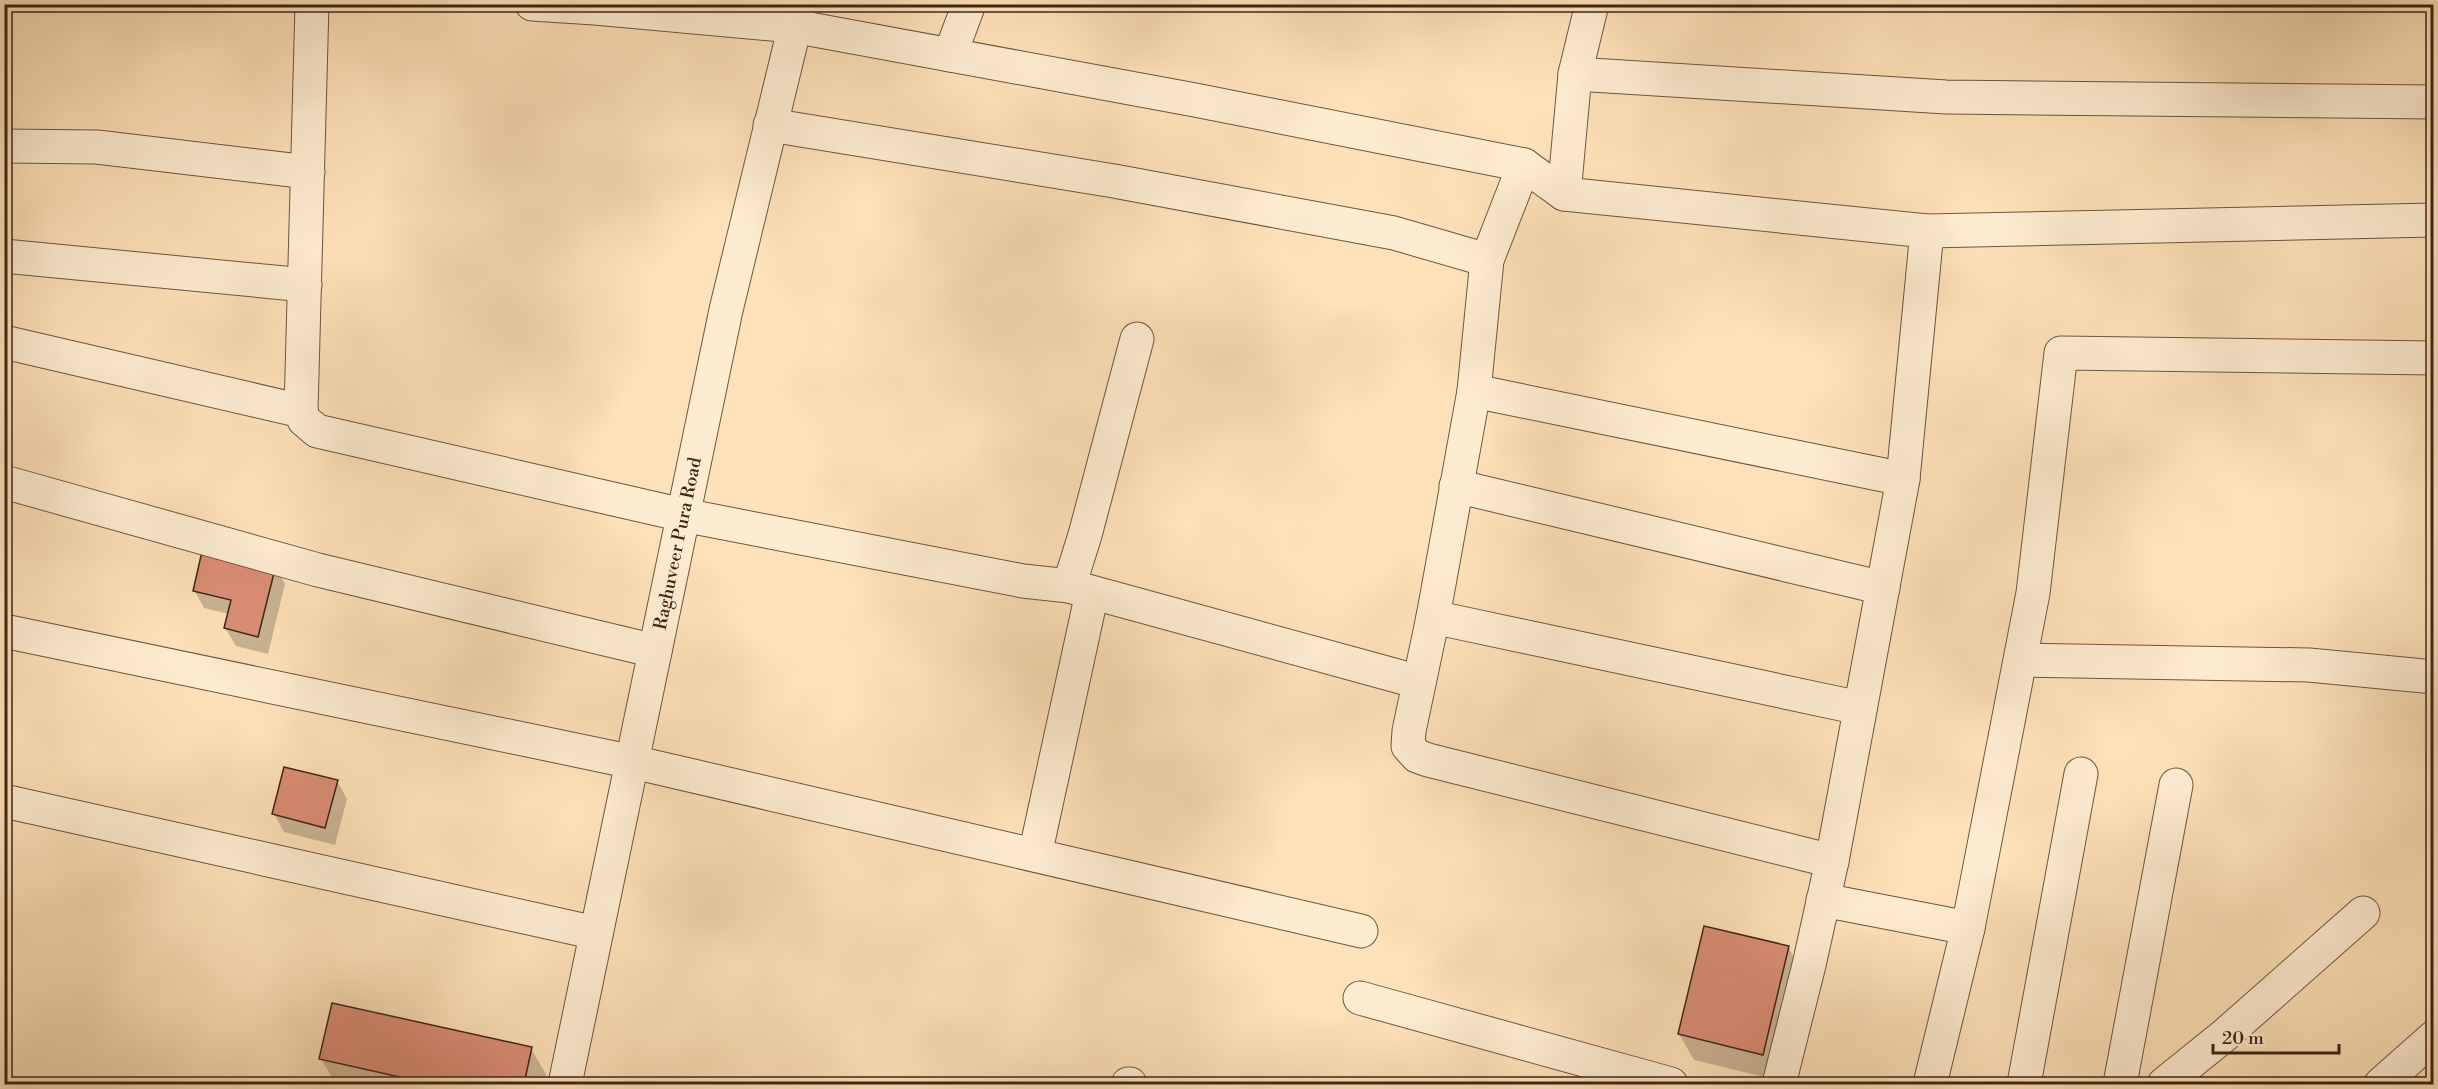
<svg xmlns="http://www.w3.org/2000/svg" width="2438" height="1089" font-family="'Libre Bodoni',serif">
<rect width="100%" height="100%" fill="#fde1b8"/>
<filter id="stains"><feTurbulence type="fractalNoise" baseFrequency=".00333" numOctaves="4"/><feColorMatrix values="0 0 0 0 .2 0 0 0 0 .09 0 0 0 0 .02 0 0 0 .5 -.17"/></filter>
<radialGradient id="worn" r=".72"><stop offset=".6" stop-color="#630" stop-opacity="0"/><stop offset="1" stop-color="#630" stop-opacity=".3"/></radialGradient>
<!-- shadow -->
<path fill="#0003" d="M275,566L285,584L268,654L236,646L225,628L229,614L204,608L194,590Z
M337,781L347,799L335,845L284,832L274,814Z
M1788,947L1803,973L1777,1080L1694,1060L1679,1034Z
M531,1049L546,1074L544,1084H336L321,1059Z"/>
<!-- building -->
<path fill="#db8d76" stroke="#3d2618" stroke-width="1.5" d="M203,547L276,565L258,637L224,628L231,600L193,591Z
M284,767L338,780L325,828L272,814Z
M1704,926L1789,946L1763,1055L1678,1034Z
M332,1003L532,1047L524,1084H431L319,1059Z"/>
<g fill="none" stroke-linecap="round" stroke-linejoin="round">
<!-- minor casing -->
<g stroke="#6d5540" stroke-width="35">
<g id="minor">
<path d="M312,4L301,411L304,420L317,431L683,515L1023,581L1069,586L1085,535L1137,339"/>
<path d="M532,4L595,8L793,26L1195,100L1524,165L1487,260L1474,391L1433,617L1409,731L1408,746L1417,756L1428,760L1832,861"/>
<path d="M950,55L969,4"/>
<path d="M1575,74L1946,97L2434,102"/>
<path d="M770,125L1114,181L1394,233L1487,260"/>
<path d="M4,146L97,147L308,172"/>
<path d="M1524,165L1564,194L1927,231L2434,220"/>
<path d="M1564,194L1575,74L1592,4"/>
<path d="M4,256L305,285"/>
<path d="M4,342L301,411"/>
<path d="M1474,391L1903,479"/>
<path d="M4,482L318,570L655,651"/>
<path d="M1456,486L1883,588"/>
<path d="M1069,586L1419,682"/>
<path d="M1433,617L1860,708"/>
<path d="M4,631L633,762L1361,931"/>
<path d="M2021,660L2309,665L2434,677"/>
<path d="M4,801L596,933"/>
<path d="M1035,855L1092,593"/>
<path d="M1823,900L1968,928"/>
<path d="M1360,998L1671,1084"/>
<path id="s1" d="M565,1084L726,310L800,5"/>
<path d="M1128,1084H1130"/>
<path d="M1779,1084L1809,965L1832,861L1903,479L1927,231"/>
<path d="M1930,1084L1968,928L2033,593L2061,353L2434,358"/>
<path d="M2024,1084L2081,774"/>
<path d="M2120,1084L2176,785"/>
<path d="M2164,1084L2226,1034L2363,913"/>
<path d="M2381,1084L2434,1037"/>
</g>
</g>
<!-- minor -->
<use href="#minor" stroke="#feecd1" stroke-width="33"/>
</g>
<g text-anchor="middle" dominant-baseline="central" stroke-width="6" stroke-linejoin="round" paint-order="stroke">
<!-- street labels -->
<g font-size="18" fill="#3d2618" stroke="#feecd1">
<text stroke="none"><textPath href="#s1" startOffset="552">Raghuveer Pura Road</textPath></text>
</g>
</g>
<!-- margin -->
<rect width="2438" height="1089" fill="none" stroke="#fde1b8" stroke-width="24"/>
<rect x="6" y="6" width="2426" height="1077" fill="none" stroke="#3d2618" stroke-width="3"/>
<rect x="12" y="12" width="2414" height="1065" fill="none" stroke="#3d2618" stroke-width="1.5"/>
<!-- scale -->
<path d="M2213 1044v9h126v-9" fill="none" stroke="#3d2618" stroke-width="3"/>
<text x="2222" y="1044" font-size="18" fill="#3d2618" stroke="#feecd1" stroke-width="4.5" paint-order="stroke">20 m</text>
<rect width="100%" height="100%" filter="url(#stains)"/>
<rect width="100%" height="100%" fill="url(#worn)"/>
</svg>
